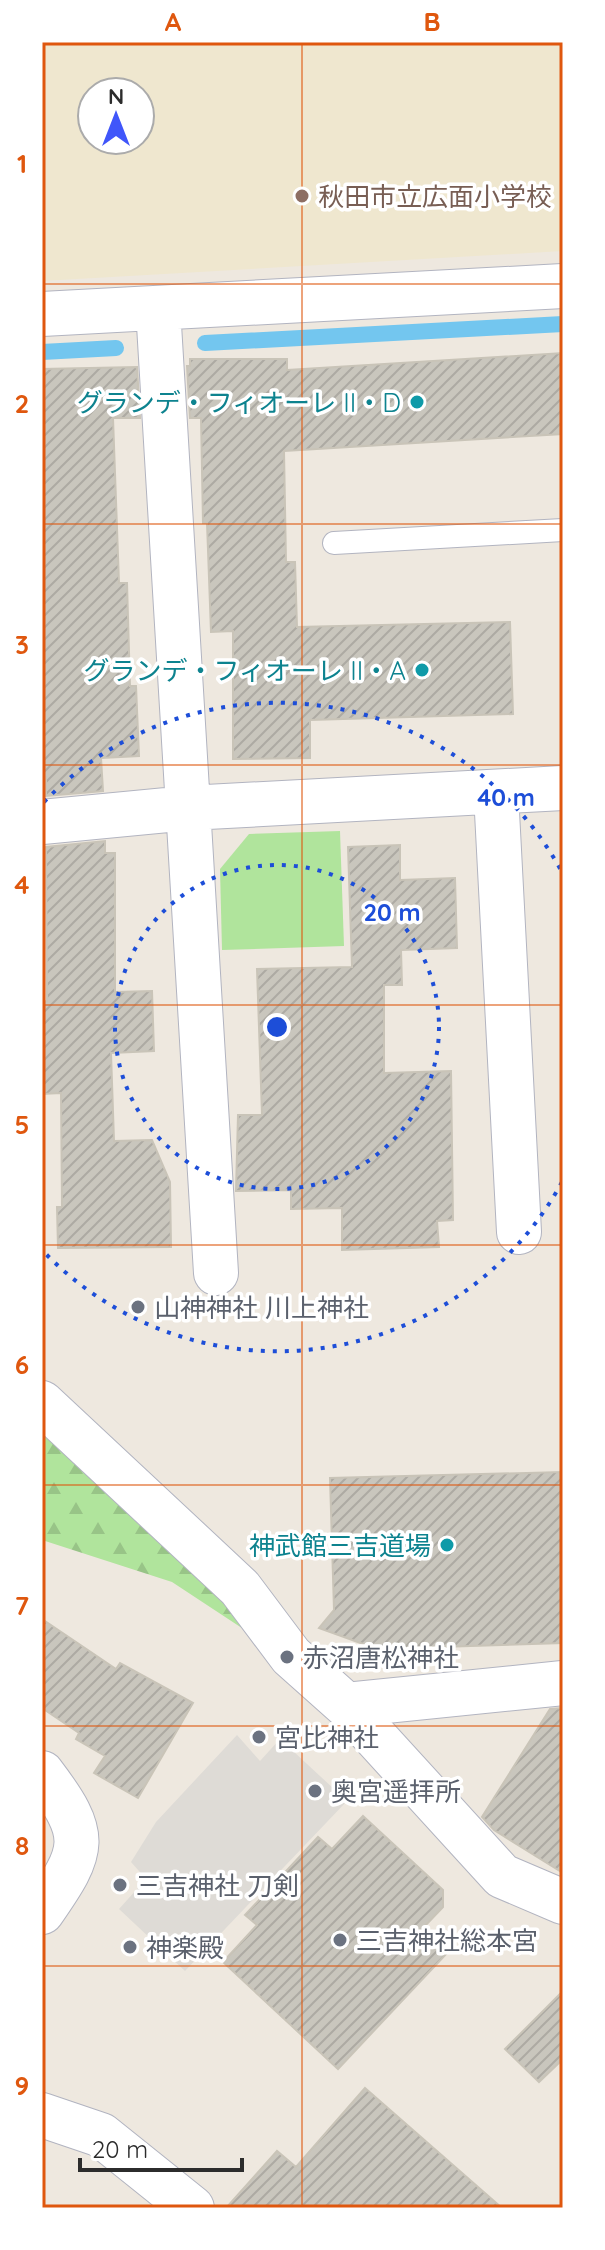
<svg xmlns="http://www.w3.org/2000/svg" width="605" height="2250" font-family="Quicksand,'Noto Sans JP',sans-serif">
<defs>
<pattern id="forest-firs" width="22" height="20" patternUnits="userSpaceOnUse" patternTransform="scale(2)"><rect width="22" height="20" fill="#b0e49c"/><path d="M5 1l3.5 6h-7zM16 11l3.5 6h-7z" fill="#98c487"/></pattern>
<pattern id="building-hatch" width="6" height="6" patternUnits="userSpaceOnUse" patternTransform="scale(2)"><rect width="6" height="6" fill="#c9c6bd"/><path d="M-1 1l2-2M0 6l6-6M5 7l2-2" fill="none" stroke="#adaaa3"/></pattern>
</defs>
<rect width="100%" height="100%" fill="#eee8df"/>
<!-- education -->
<path fill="#efe7cf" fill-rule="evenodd" d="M42,42H563V251L42,281ZM92,92H140V140H92Z"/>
<!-- forest -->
<path fill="url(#forest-firs)" d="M42,1427L236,1593L254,1636L172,1582L42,1540Z"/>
<!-- park -->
<path fill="#b0e49c" d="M340,831L344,946L222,950L220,869L249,834Z"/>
<!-- plaza -->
<path fill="#dedbd6" d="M237,1735L260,1761L280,1739L347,1801L185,1971L119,1909L146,1879L131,1862L156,1822Z"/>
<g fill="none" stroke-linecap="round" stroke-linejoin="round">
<!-- stream -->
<path stroke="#73c6ef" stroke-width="16" d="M205,343L563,324
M42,352L116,348"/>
</g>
<!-- building -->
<path fill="url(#building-hatch)" stroke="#c9c4b8" stroke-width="2" d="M563,353V434L284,451L286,562H295L297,627L510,622L513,714L310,720V758L233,759V631L211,632L207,523H203L201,418H190L187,366H190V359H287V370Z
M137,367L140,418H113L119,583H127L130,686H136L139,756L101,758L103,791L46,796V777H42V369Z
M105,841V853H115V992L152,991L154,1051L111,1053L114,1141L152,1140L170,1182L171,1247L58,1248L57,1207H62L61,1093L42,1094V1002L47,1001L46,847Z
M400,845V880L455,878L457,948L401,950L402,985H384V1073L451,1071L453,1220L437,1221L439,1247L342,1250V1208L291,1209V1190L236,1191L238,1115H262L257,969L352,967L348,847Z
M563,1472V1643L377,1649L319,1628L334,1610L330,1478Z
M42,1619L116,1669L120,1663L193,1703L138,1798L94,1773L105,1756L76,1739L79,1733L42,1708Z
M563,1708V1873L494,1830L482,1817L550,1709Z
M363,1816L443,1890V1907L423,1928L448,1952L338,2069L223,1962L257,1925L245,1915L318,1837L332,1849Z
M563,1991V2059L539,2082L505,2049Z
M365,2088L502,2208H226L277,2151L296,2167Z"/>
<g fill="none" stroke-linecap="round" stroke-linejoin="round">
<!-- lane casing -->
<g stroke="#b2b4c0" stroke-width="24">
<path id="lane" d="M334,543L563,530"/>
</g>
<!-- street casing -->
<g stroke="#b2b4c0" stroke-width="46">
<path id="street" d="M158,308L216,1273
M42,314L563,286
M496,793L519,1232
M42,822L188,808L563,788
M42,1403L240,1588L291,1656L346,1705L502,1876L563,1902
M346,1705L563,1683
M42,1773C90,1836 86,1849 42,1912
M42,2115L101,2135L192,2208"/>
</g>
<!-- lane -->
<use href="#lane" stroke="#fff" stroke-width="22"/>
<!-- street -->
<use href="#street" stroke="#fff" stroke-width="44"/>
</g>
<!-- grid -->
<path fill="none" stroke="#df570e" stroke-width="2" stroke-opacity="0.55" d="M302,42V2208M42,284H563M42,524H563M42,765H563M42,1005H563M42,1245H563M42,1485H563M42,1726H563M42,1966H563"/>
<!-- distance rings -->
<g fill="none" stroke="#1d4ed8" stroke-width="4" stroke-dasharray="4 8">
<circle cx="277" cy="1027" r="162"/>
<path d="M562 1182A324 324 0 0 1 44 1252M44 802A324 324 0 0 1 562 872"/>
</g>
<!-- markers -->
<circle fill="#8d6e63" stroke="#fff" stroke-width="3" cx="302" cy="196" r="8"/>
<g fill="#0f9aa8" stroke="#fff" stroke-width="3">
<circle cx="417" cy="402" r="8"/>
<circle cx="422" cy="670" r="8"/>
<circle cx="447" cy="1545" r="8"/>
</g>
<g fill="#6b7280" stroke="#fff" stroke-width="3">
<circle cx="138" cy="1307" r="8"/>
<circle cx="287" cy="1657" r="8"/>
<circle cx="259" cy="1737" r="8"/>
<circle cx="315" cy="1791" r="8"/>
<circle cx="120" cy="1885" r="8"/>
<circle cx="340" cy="1940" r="8"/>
<circle cx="130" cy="1947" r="8"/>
</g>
<g text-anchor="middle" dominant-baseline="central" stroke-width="7" stroke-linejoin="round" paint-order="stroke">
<!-- education labels -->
<g font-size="26" fill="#785e54" stroke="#fff" text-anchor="start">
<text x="318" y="196">秋田市立広面小学校</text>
</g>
<!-- culture labels -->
<g font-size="26" fill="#0d838f" stroke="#fff" text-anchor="end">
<text x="401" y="402">グランデ・フィオーレ II・D</text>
<text x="406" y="670">グランデ・フィオーレ II・A</text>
<text x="431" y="1545">神武館三吉道場</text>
</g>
<!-- worship labels -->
<g font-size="26" fill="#5b616d" stroke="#fff" text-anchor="start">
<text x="154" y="1307">山神神社 川上神社</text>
<text x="303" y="1657">赤沼唐松神社</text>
<text x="275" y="1737">宮比神社</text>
<text x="331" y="1791">奥宮遥拝所</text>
<text x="136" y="1885">三吉神社 刀剣</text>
<text x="356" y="1940">三吉神社総本宮</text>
<text x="146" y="1947">神楽殿</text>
</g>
</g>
<circle cx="277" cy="1027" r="12" fill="#1d4ed8" stroke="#fff" stroke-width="4"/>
<g font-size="24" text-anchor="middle" font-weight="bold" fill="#1d4ed8" stroke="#fff" stroke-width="7" stroke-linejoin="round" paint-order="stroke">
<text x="506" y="806">40 m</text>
<text x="392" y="921">20 m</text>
</g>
<!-- border -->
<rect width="605" height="2250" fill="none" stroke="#ffffff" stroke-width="88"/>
<!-- north arrow -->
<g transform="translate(116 116)"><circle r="38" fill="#ffffff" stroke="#ababab" stroke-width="2"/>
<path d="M0-6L14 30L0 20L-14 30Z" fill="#4056fa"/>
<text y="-12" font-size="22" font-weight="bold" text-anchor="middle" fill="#2c2c2c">N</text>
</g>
<!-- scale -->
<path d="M80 2158v12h162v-12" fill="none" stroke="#2c2c2c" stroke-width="4"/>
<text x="92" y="2158" font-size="24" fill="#2c2c2c" stroke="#ffffff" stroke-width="6" paint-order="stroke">20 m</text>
<rect x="44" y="44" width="517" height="2162" fill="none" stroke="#df570e" stroke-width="3"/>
<g font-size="26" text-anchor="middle" font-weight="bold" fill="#df570e">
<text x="173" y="31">A</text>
<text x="432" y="31">B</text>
<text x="22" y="173">1</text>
<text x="22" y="413">2</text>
<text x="22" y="654">3</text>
<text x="22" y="894">4</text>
<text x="22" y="1134">5</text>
<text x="22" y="1374">6</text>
<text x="22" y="1615">7</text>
<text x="22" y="1855">8</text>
<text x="22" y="2095">9</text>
</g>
</svg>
